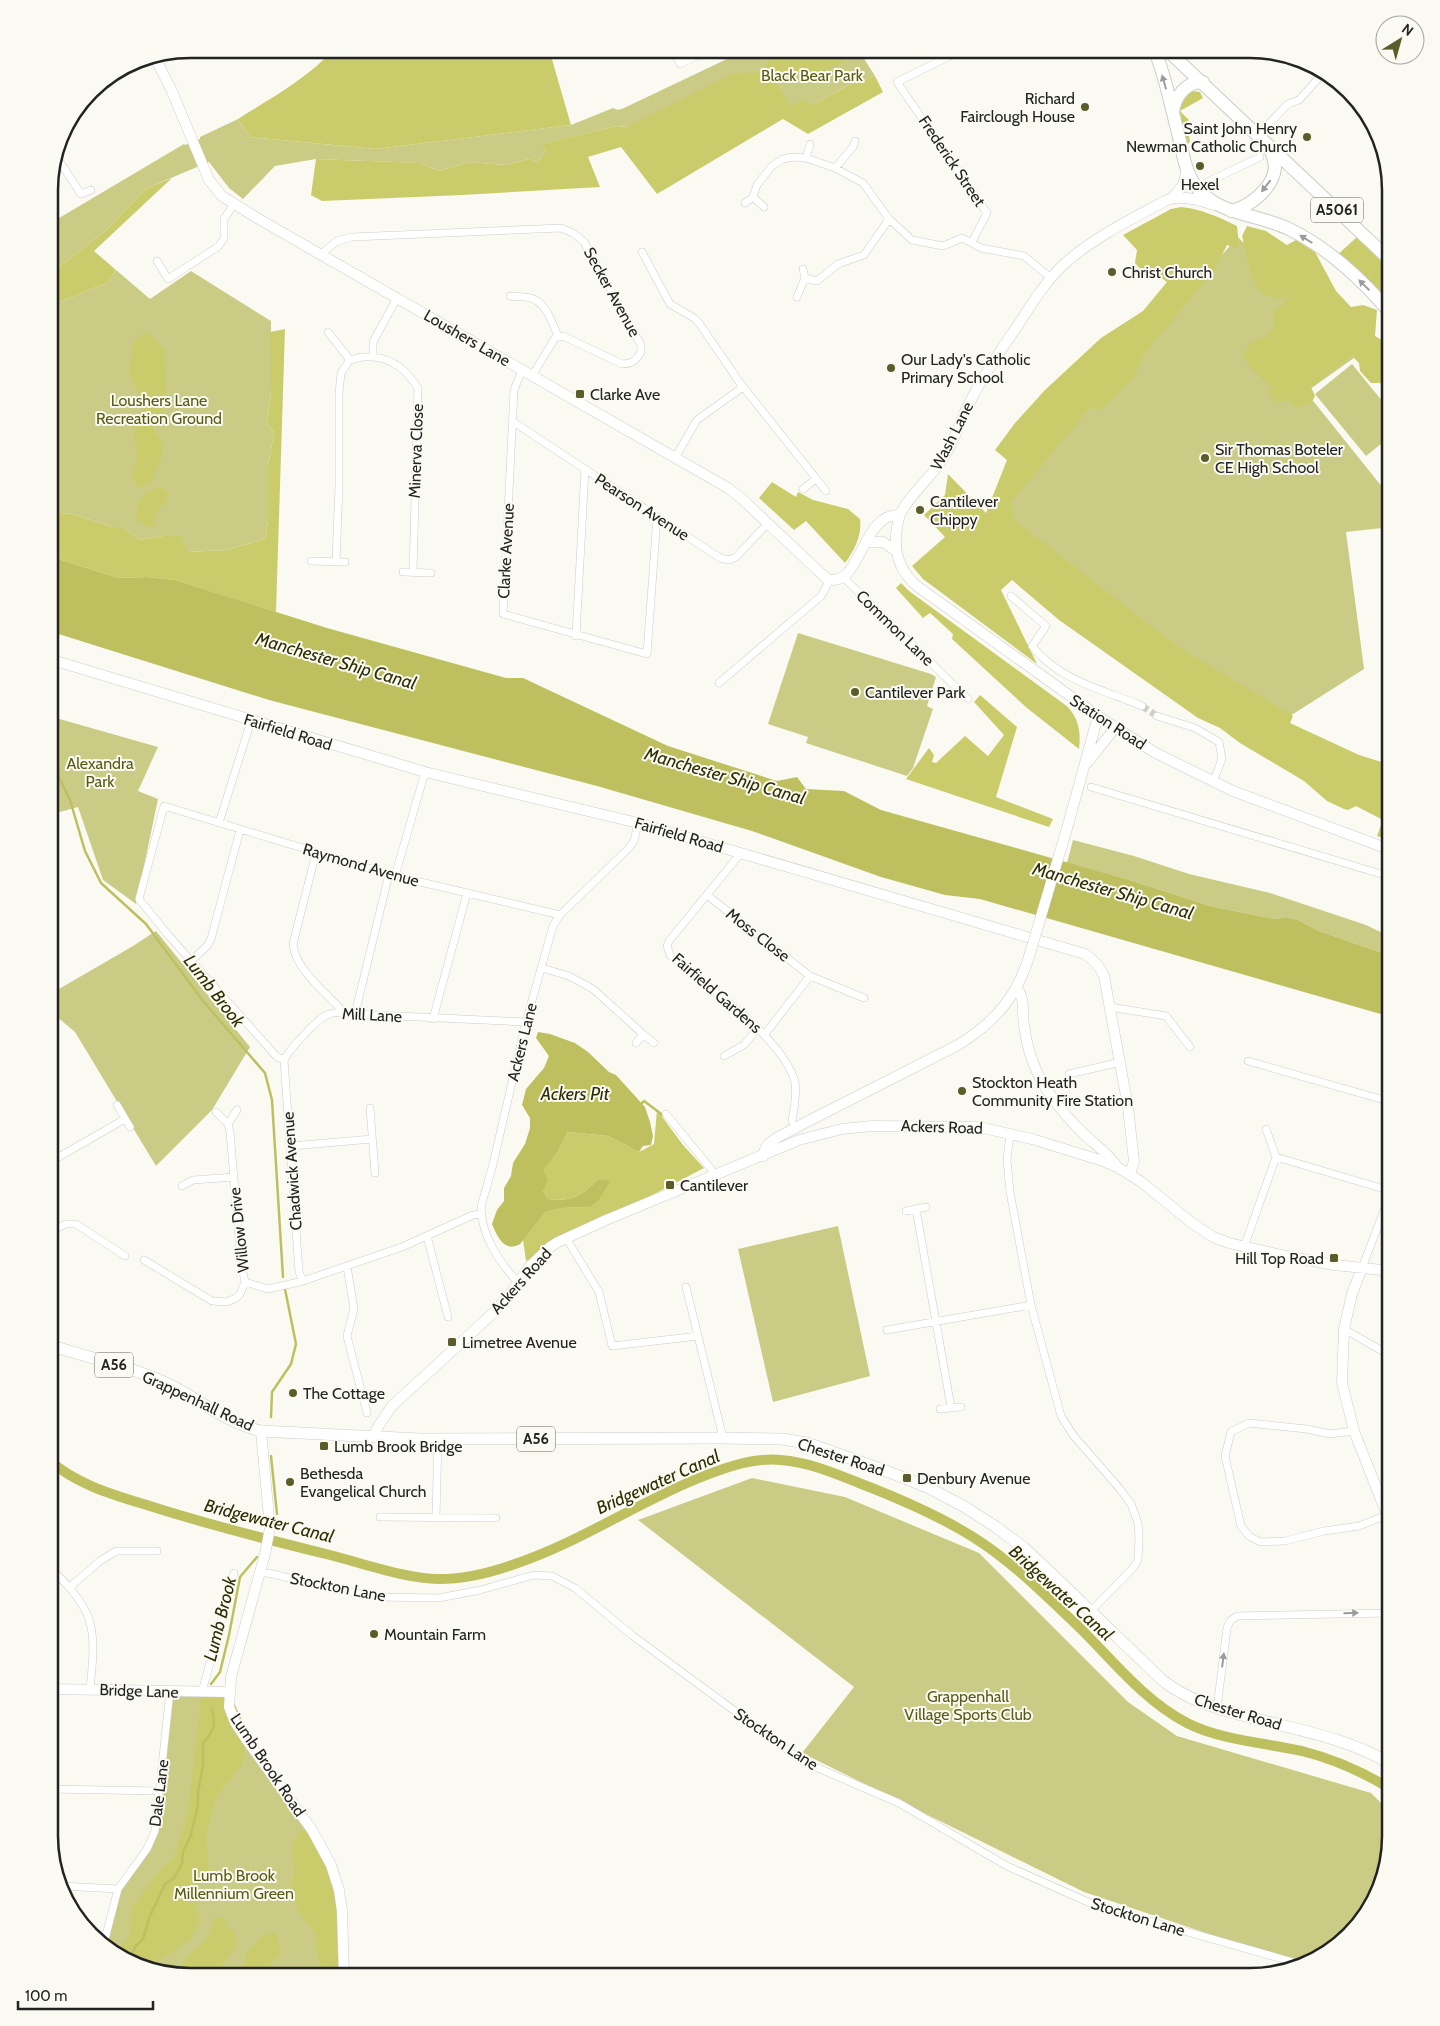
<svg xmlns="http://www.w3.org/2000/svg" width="1440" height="2026" font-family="Cabin,sans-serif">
<rect width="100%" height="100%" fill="#fafaf3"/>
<!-- green -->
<path fill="#cacc85" d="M748,49H858L875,76L851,84L813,105L790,107L777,81L627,127L617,126L542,144L546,151L537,162L529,159L505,165L469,162L439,171L420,163L316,159L275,166L243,199L229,188L209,162L147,188L105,231L67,261L49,272V224L184,144L185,145L200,139V137L238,119L250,137L376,149L571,125L613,108L618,110L624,108Z
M1238,237L1354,358L1306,392L1391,498V527L1346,532L1364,669L1282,721L1010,531L1005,505L1020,478Z
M116,270L150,299L191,271L271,321V391L267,424L274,432L268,466V522L265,539L227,550L187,552L163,536L140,540L122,527H112L72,514L49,512V311L61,301L107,283Z
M1352,364L1391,412V436L1366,456L1315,394Z
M798,633L931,674L936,677L927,706L933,709L913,768L907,776L806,743L808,737L768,724Z
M49,668L58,671L49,701Z
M49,716L158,747L138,791L158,799L136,904L103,880L78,807L49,815Z
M1073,840L1134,856L1189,874L1270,893L1366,925L1391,937V956L1319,931L1298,920L1286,917L1275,919L1210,906L1133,881L1067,863Z
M156,931L250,1047L212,1110L156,1166L75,1032L56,1016L52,993L133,946Z
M838,1226L870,1376L773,1402L738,1249Z
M752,1478L845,1497L979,1553L1128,1702L1177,1736L1371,1793L1391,1813V1836L1372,1906L1321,1958L1298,1964L1084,1892L802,1753L854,1687L638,1520Z
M170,1691L229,1692L257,1752L321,1845L346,1977H181L119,1958L104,1943L118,1889L152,1841Z"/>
<!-- forest -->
<path fill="#cacc6b" d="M334,49H549L571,125L376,149L250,137L238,119C271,98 308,78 334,49Z
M788,49H862L847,55L842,64L811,74L796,71L777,81L790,106L803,100L813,105L851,84L875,76L883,92L808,134L783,119L657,194L621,147L588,157L600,187L462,195L322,201L311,195L316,159L420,163L439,171L469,162L505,165L529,159L537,162L546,151L541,144L617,126L627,127L732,74L762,72L771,57Z
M1191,91L1200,92L1203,98L1180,111L1189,120L1187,122L1190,142L1188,144L1179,116L1181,100Z
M172,178L94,251L116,270L107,283L61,301L49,311V272L67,261L105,231L147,188Z
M1181,207C1201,209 1219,217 1237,226L1239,245L1235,248L1227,245L1215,269L1144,354L1134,377L1101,410L1090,408L1011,502L1014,520L1180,648L1293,716L1290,723L1359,755L1391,765V841L1377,836L1383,820L1356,806L1348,810L1344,809L1327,801L1304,781L1240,743L1220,728L1198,718L1059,620L1012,580L1001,590L1037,664L923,579L912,566L945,537L924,515L945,495L948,474L986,513L1007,460L995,450L1015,423L1045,390L1101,338L1143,311L1167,282L1157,275L1149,279L1135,263L1137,250L1123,235L1171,209Z
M1247,226L1266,231L1287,245L1296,240L1315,252L1336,291L1351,307L1363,305L1377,310L1375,336L1382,340L1391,337V397L1380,383H1371L1360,371L1359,363L1352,356L1311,387L1315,396L1312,402L1298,408L1288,400L1277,402L1271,396L1268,390L1273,388L1250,367L1243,354L1251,342L1267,336L1273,329L1274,312L1289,297C1281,297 1273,299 1265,295C1250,287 1246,251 1242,236Z
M1357,237L1391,261V316L1334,258Z
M285,329L276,612L175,580L147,577L118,578L49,556V512L72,514L112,527H122L140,540L163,536H182L187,552L227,550L265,539L268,522V466L274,432L267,424L271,391L270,332Z
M145,332C153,335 158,343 165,349L166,404L161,415L154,418L144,410L142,398L129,374L133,343Z
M140,423H149L163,443L162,456L150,484L138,488L132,475L137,461L134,429Z
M772,482L796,497L798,492L813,500L848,509L860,519C862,536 855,549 845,563L806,521L794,530L759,498Z
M159,487L167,491L168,500C159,508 152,514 155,526L150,528L136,520C139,499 139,495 159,487Z
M901,583L909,591L1068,707C1079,720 1081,732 1079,749L1027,708L952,639L953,634L930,613L923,618L896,588Z
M980,695L1017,727L996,797L1053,819L1049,827L906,779L929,748L934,755L932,762L936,763L965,736L988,756L1004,735L974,702Z
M657,1110L683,1145L704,1168L526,1261L523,1240L546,1212L562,1208L590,1207L609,1182L598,1179C582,1196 572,1202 548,1199L543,1191L542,1170L558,1152L568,1132L608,1136L639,1152L654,1144Z
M202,1692H229L230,1707L246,1739L242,1765L216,1797L206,1833L209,1876L191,1892L201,1921L189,1941L153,1964L151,1968L119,1958L115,1954L130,1936L132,1907L162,1868L173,1860L187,1819Z
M312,1830L338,1885L345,1960L338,1977C318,1977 315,1949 316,1934L300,1913L291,1883L295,1870L291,1848L299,1831Z
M215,1917L226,1920L228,1928L235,1931L236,1947L218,1970L209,1977H181L175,1975L188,1956L207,1939Z
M276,1932L281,1954L267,1967L249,1974L244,1970L246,1953L262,1936Z"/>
<!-- water -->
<path fill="#bec05f" d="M49,556L118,578L147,577L175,580L327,628L506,678H523L668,746L777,781L797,777L806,789L844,791L881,810L1133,881L1210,906L1275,919L1286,917L1298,920L1319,931L1391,956V1017L980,899L945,895L881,877L752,831L597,786L269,700L49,631Z
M538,1032L550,1034L575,1043L588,1052L609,1072L616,1075L645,1107L650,1122L653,1136L651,1145L643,1146L639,1152L608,1136L568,1132L558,1152L543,1170L548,1179L543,1191L548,1199C572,1202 582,1196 598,1179L610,1181L599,1200L590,1207L562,1208L546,1212L520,1244C504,1253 497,1236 492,1224L497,1210L504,1201V1188L511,1176L513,1163L525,1144L530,1128V1118L522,1105L526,1089L544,1068L549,1056L536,1038Z"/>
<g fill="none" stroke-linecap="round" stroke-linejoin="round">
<!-- stream -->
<path stroke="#bec05f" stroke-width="2.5" d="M52,641L53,630
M49,746L54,767L70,800L85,851L101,883L146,924L203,1001L265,1073L272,1100L283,1277
M641,1104L644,1101L664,1116
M271,1417L272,1392L291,1364L296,1344L285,1289
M271,1456L277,1514
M211,1684L220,1672L229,1635L240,1577L257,1557
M128,1961L136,1946L143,1939L150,1916L165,1884L174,1878L182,1864L183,1852L191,1835L198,1805V1792L203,1766V1743C214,1731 216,1725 212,1709"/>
<!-- canal -->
<path stroke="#bec05f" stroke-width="10" d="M49,1460C77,1485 114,1495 150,1506C209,1525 269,1540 330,1555C362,1563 406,1579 439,1579C463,1579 489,1573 512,1565C576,1544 632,1506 694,1480C721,1469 752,1457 781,1460C808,1462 834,1473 859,1483C898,1498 938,1515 973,1537C1013,1562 1047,1597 1081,1629C1114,1662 1145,1701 1187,1723C1220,1740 1266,1743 1302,1751C1334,1759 1363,1772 1391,1789"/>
<!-- street-tunnel -->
<path stroke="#cfcfc9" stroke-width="7" stroke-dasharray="7 3.5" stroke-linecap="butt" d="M1142,706L1157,716"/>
<!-- street casing -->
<g stroke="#cdcdc7" stroke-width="8">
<path id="street" d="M673,49L680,64L711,49
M964,49L897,82L987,213L972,242
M1258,135L1288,104L1299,100L1317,80
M56,156L81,194L91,190
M806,158L810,144
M835,168L853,147L855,141
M1197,187L1260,157
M753,197L764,207
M745,203L753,197L757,185L772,166L783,159L793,157L806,158L835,168L863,183L889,219L912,240L943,246L962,238L981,248L1024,256L1051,278
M642,252L670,304L694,318L699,323L740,383L826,491
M321,254L337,241L352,237L561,228L573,233L584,242L641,345V352C636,361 631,364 622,364L563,336L555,338L532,376
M157,261L168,279L219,246L224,238V219L234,204
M805,278L817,281L838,264L864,255L889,219
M510,296C516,297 523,296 530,298C546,301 552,323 558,336
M797,297L805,278L803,269
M397,298L373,342V357C394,359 407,371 418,388L413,572
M328,332L350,360
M522,370L514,390L503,614L647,654L657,517
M512,421L720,558L729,560L736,557L768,523
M675,458L697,420L743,387
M803,489L816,479
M311,561L345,562
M336,562L339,486V393L341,373L350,360L362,357H373
M403,572L431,573
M843,577L968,699
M1011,596L1046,626L1032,646C1058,680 1104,690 1142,706
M576,636L585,469
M719,683L821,596L830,580
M1157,716L1195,728L1219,742L1222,759L1213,782
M1091,787L1391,877
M219,823L251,721
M316,853L293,944C295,969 326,993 343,1011
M741,853L669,941L667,946L670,955C706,985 783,1038 795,1082C797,1093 794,1110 792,1121
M395,876L425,772
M707,895L810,976L765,1034
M192,960L207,946L211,939L240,830
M542,968L569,976L593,989L643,1034
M810,976L864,998
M1110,1007L1166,1016L1190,1047
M355,1014L389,874
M433,1019L467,893
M526,1022L355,1014C330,1008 320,1017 304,1035C296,1043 289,1051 284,1060L277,1057L169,936L139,899L164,806L395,876L560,915
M636,1043L643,1034L654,1043
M724,1056L744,1045L758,1028
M284,1060L299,1272L303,1281
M1248,1061L1391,1102
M1069,1074L1121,1062
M117,1105L130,1127
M370,1108L375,1173
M216,1112L228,1124L237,1110
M666,1114L716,1175
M228,1124L230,1132L241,1262L245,1282
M1266,1129L1276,1157
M1010,1134L1007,1160L1010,1192L1031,1305L1061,1416L1073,1435L1120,1489L1131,1504L1138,1523L1139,1538L1138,1560L1133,1568L1091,1611
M291,1146L372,1139
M49,1160L57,1158L125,1119
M182,1186L193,1180L234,1177
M916,1209L951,1407
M906,1211L926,1207
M49,1233L65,1224H76L125,1256
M427,1236L448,1317
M566,1238L599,1292L612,1346L698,1336
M1244,1247L1276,1157L1391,1191
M144,1260L212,1301L227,1302L236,1298L240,1294L245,1282
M347,1266L354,1309L347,1336L367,1413
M1362,1268L1391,1192
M245,1282L268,1289L303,1281L402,1247L473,1215L481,1214
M518,1282C499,1263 481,1234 481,1207L493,1164L526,1022L553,926L560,915L629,848L634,841L638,823
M686,1287L723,1438
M1344,1329L1391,1356
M887,1330L1031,1305
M940,1409L961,1407
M1354,1431L1330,1434L1307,1429L1249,1423L1231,1432L1225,1456L1241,1526L1249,1536L1260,1542L1285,1541L1324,1531L1359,1526L1387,1515
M380,1517L496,1518
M436,1517L438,1439
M49,1567C64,1581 82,1599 89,1619C96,1641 92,1667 90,1689
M260,1572L273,1574L328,1588L379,1597L439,1598L480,1590L534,1575L552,1576L575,1588L633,1636L804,1762L899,1803L1007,1866L1097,1906L1300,1964
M70,1587L100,1561L116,1551H157
M202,1692L234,1573
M1217,1708L1227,1628L1230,1621L1237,1616L1391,1613
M49,1789L159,1791
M62,1886L118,1889
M104,1943L118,1889L147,1849L155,1831L170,1691"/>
</g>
<!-- secondary casing -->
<g stroke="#cdcdc7" stroke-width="11">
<path id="secondary" d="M154,56L171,89L209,180L222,196L257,218L728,488L741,498L827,579C861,590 861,512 900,515
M1172,198L1183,185L1187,170
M1214,205C1200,200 1181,194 1167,200C1133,218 1089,240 1061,267C1044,284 1031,305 1018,325C1001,350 983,375 970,402C960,420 955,440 944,457C933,476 904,500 899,518C892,544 896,568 917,586L1098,716L1154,752L1233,791L1391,850
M866,542H883L896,551
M49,659L425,772L638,823L1085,954C1094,960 1100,966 1104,976L1128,1107L1134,1161L1130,1174
M1088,762L1115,728
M1068,825L1098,716
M1017,988C1025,998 1022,1012 1024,1025C1026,1042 1031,1060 1039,1076C1051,1099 1067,1118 1086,1136C1097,1146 1109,1154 1118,1168
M764,1156C763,1142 780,1137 791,1130L958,1045C997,1021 1019,994 1031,950
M1362,1268L1352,1294L1344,1329L1342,1383L1354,1431L1391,1525
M261,1431L270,1528L265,1554L231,1677L229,1707L235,1722L246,1739L312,1830L331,1865L339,1890L342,1911L344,1977
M373,1437L379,1425L392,1406L492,1314L507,1298L530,1266L550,1247L558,1242L606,1220L799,1140L842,1129L872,1126L979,1127L1032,1139L1100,1160L1119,1168L1140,1181L1192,1223L1213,1237L1229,1243L1286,1256L1335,1265L1391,1271
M49,1689L229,1692"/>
</g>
<!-- primary casing -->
<g stroke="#cdcdc7" stroke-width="12">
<path id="primary" d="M49,1345C87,1357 129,1366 166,1383C198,1398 226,1423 261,1431L420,1439L723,1438L782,1439L807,1443L889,1472L929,1488L965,1507L996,1527L1024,1548L1053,1575L1162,1680C1189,1701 1216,1708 1249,1717C1297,1730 1348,1738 1391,1764"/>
</g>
<!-- highway casing -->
<g stroke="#cdcdc7" stroke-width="14">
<path id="highway" d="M1154,49C1166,76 1172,112 1180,141C1183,156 1186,171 1194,184C1217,216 1256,213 1289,229C1327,247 1364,281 1391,314
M1166,49L1391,261
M1173,112C1175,96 1186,82 1203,82
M1231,211C1250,207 1273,188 1275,168C1275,161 1272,155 1270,148"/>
</g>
<!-- street -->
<use href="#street" stroke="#fff" stroke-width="7"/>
<!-- secondary -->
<use href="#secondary" stroke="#fff" stroke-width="10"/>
<!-- primary -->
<use href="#primary" stroke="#fff" stroke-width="11"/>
<!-- highway -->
<use href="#highway" stroke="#fff" stroke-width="12"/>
<!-- secondary-bridge casing -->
<g stroke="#cdcdc7" stroke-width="11" stroke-linecap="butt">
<path id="secondary-bridge" d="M1031,950L1068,825"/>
</g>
<!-- secondary-bridge -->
<use href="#secondary-bridge" stroke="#fff" stroke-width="10"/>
</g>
<!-- one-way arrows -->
<defs><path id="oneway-solid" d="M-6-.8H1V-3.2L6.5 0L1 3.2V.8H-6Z" transform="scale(1.25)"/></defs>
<g fill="#9c9c9b">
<use href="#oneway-solid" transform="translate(1164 82) rotate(-106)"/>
<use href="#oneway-solid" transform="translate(1266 186) rotate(128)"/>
<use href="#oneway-solid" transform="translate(1306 239) rotate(-148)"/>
<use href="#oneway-solid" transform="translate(1364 285) rotate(-135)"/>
<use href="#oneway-solid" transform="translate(1351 1613) rotate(-1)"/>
<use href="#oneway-solid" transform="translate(1223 1660) rotate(-83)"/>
</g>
<!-- markers -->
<g fill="#5a5c29" stroke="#fafaf3" stroke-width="2">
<circle cx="1085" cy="107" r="5"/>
<circle cx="1307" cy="137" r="5"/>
<circle cx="1200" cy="166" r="5"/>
<circle cx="1112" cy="272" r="5"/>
<circle cx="891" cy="368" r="5"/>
<rect x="575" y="389" width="10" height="10" rx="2.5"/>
<circle cx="1205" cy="458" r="5"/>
<circle cx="920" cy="510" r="5"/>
<circle cx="855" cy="692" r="5"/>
<circle cx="962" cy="1091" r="5"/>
<rect x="665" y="1180" width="10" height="10" rx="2.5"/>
<rect x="1329" y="1253" width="10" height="10" rx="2.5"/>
<rect x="447" y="1337" width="10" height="10" rx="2.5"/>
<circle cx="293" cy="1393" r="5"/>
<rect x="319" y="1441" width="10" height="10" rx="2.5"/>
<rect x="902" y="1473" width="10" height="10" rx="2.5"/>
<circle cx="290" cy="1482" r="5"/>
<circle cx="374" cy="1634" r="5"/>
</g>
<g text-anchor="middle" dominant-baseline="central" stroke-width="4" stroke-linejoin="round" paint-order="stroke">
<!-- shield labels -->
<g fill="#fafaf3" stroke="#646460" stroke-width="1">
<rect x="1311" y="197.5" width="52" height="25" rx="4"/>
<rect x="95" y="1352.5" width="38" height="25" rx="4"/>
<rect x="517" y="1426.5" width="38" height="25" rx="4"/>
</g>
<g font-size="15" font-weight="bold" fill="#232321">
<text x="1337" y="210">A5061</text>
<text x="114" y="1365">A56</text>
<text x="536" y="1439">A56</text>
</g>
<!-- park labels -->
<g font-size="16" fill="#5a5b13" stroke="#fafaf3">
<text x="812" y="75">Black Bear Park</text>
<text x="159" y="400">Loushers Lane<tspan x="159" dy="18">Recreation Ground</tspan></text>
<text x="100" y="763">Alexandra<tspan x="100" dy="18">Park</tspan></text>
<text x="968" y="1696">Grappenhall<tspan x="968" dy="18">Village Sports Club</tspan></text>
<text x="234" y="1875">Lumb Brook<tspan x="234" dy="18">Millennium Green</tspan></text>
</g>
<!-- poi labels -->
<g font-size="16" fill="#232321" stroke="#fafaf3" text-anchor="start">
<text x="1075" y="98" text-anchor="end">Richard<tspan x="1075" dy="18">Fairclough House</tspan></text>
<text x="1297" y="128" text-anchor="end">Saint John Henry<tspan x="1297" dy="18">Newman Catholic Church</tspan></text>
<text x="1200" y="184" text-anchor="middle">Hexel</text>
<text x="1122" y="272">Christ Church</text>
<text x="901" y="359">Our Lady's Catholic<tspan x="901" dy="18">Primary School</tspan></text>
<text x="590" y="394">Clarke Ave</text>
<text x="1215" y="449">Sir Thomas Boteler<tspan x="1215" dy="18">CE High School</tspan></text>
<text x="930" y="501">Cantilever<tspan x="930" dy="18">Chippy</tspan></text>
<text x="865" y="692">Cantilever Park</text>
<text x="972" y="1082">Stockton Heath<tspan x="972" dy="18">Community Fire Station</tspan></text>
<text x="680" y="1185">Cantilever</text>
<text x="1324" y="1258" text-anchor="end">Hill Top Road</text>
<text x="462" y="1342">Limetree Avenue</text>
<text x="303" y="1393">The Cottage</text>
<text x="334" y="1446">Lumb Brook Bridge</text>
<text x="300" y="1473">Bethesda<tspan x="300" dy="18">Evangelical Church</tspan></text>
<text x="917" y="1478">Denbury Avenue</text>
<text x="384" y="1634">Mountain Farm</text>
</g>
<!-- street labels -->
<g font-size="16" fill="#232321" stroke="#fafaf3">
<text transform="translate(952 161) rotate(56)">Frederick Street</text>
<text transform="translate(612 292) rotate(61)">Secker Avenue</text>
<text transform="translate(467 338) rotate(30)">Loushers Lane</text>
<text transform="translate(952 436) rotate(-63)">Wash Lane</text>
<text transform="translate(416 451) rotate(-88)">Minerva Close</text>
<text transform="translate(642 507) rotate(33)">Pearson Avenue</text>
<text transform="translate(506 551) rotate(-87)">Clarke Avenue</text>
<text transform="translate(895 628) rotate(44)">Common Lane</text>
<text transform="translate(1108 722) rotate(33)">Station Road</text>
<text transform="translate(288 732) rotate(17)">Fairfield Road</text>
<text transform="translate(679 835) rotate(16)">Fairfield Road</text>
<text transform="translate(361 865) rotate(16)">Raymond Avenue</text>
<text transform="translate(758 935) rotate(38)">Moss Close</text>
<text transform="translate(717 993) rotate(41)">Fairfield Gardens</text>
<text transform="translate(372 1015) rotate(3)">Mill Lane</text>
<text transform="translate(522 1042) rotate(-76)">Ackers Lane</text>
<text transform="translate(942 1127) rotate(2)">Ackers Road</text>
<text transform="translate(292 1171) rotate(-94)">Chadwick Avenue</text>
<text transform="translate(239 1230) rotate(-96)">Willow Drive</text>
<text transform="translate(521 1281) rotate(-48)">Ackers Road</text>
<text transform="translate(198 1401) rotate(25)">Grappenhall Road</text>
<text transform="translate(841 1457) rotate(18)">Chester Road</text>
<text transform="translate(338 1587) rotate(11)">Stockton Lane</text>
<text transform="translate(139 1691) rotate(2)">Bridge Lane</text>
<text transform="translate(1238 1712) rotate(17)">Chester Road</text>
<text transform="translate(776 1739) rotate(34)">Stockton Lane</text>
<text transform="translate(268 1765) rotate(56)">Lumb Brook Road</text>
<text transform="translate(159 1793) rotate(-83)">Dale Lane</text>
<text transform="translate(1138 1917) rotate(17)">Stockton Lane</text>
</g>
<!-- water labels -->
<g font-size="18" font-style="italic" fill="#2e2e03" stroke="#fafaf3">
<text transform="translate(336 661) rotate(16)">Manchester Ship Canal</text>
<text transform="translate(725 776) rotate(16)">Manchester Ship Canal</text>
<text transform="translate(1113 891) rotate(16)">Manchester Ship Canal</text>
<text transform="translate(214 991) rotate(52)">Lumb Brook</text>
<text x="575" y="1094">Ackers Pit</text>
<text transform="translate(658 1482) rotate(-24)">Bridgewater Canal</text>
<text transform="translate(269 1521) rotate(14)">Bridgewater Canal</text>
<text transform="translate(1061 1593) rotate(42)">Bridgewater Canal</text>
<text transform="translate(220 1619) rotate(-76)">Lumb Brook</text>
</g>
</g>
<!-- crop -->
<path d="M0 0H1440V2026H0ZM190 58H1250A132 132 0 0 1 1382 190V1836A132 132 0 0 1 1250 1968H190A132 132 0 0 1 58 1836V190A132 132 0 0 1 190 58Z" fill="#fafaf3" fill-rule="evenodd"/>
<path fill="none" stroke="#232321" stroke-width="2.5" d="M190 58H1250A132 132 0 0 1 1382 190V1836A132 132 0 0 1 1250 1968H190A132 132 0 0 1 58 1836V190A132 132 0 0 1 190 58Z"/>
<!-- north arrow -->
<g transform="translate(1400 40) rotate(37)"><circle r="24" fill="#fafaf3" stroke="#a4a49f"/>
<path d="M0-4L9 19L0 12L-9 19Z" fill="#5a5c29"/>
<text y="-8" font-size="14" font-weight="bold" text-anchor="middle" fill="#232321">N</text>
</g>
<!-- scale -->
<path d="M18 2001v8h135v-8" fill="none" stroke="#232321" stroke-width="2.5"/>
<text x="25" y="2001" font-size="15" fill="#232321" stroke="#fafaf3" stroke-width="4" paint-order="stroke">100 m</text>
</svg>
